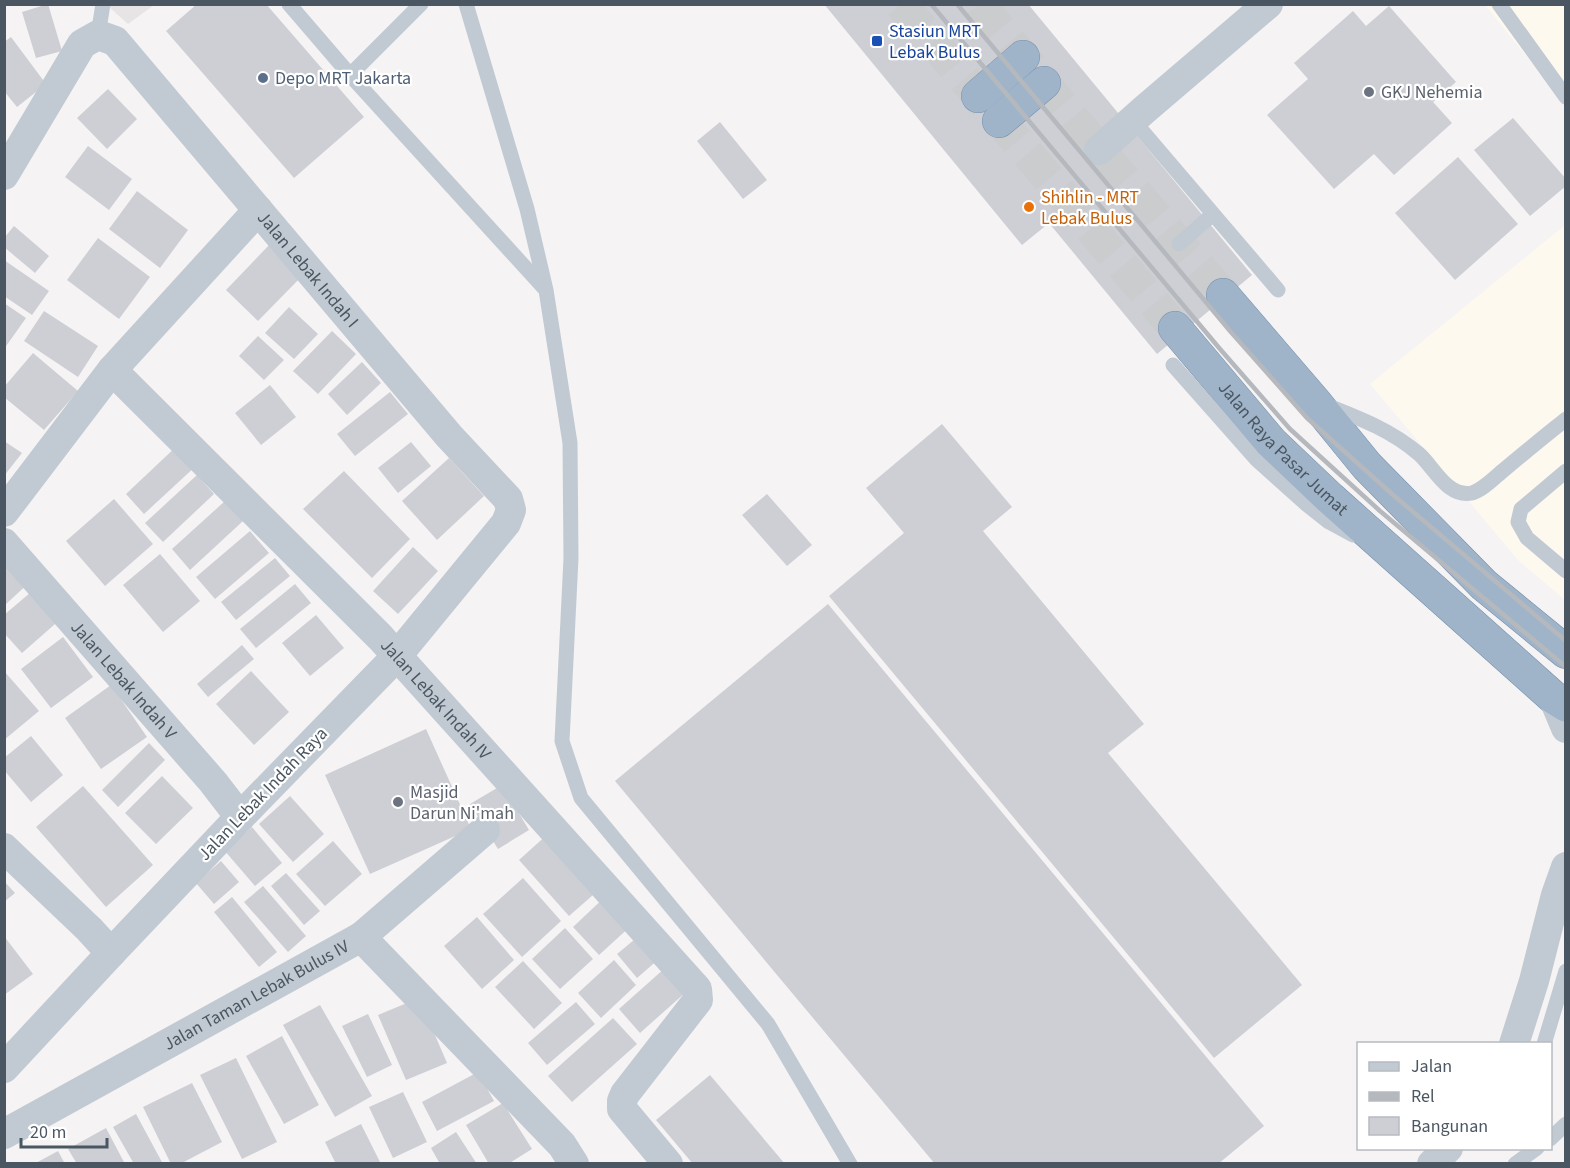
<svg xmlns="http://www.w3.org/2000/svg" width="1570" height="1168" font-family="'Source Sans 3',sans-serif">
<rect width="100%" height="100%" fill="#f5f3f3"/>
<!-- commercial -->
<path fill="#fdf9ef" d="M1485,5H1565V104Z
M1565,225V600L1519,561L1370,384Z"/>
<!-- education -->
<path fill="#e6e4e5" d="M108,4L154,5L128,24L108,6Z"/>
<!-- building -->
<path fill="#cdcfd5" d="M48,4L62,51L36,58L22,12Z
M197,4H266L364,117L294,178L166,31Z
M824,4H1028L1252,275L1157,354L1049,223L1022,245Z
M1389,6L1456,82L1433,102L1452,123L1394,175L1374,154L1334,189L1267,115L1308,79L1294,63L1353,11L1366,26Z
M11,37L46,84L17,107L4,91V42Z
M108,89L137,119L107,149L77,118Z
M1513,118L1566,179V186L1530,216L1474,150Z
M720,122L767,180L743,199L697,141Z
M88,146L132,179L109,210L65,177Z
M1458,157L1518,224L1455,280L1395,213Z
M137,191L188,230L160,268L109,229Z
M14,226L49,256L35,273L4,247V238Z
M98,238L150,277L119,319L67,280Z
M271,243L303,275L258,321L226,290Z
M4,260L49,291L32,315L4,296Z
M4,303L26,318L4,349Z
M289,307L318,334L294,359L265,333Z
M44,311L98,346L78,377L24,341Z
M332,331L356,354L318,394L293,371Z
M258,336L284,360L264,380L239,356Z
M33,353L78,391L44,430L4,397V387Z
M362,362L381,383L347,415L328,394Z
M270,385L296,417L261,445L235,413Z
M390,392L408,414L355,456L337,434Z
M942,424L1012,507L983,531L1144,724L1108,753L1302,985L1214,1058L829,596L904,533L866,488Z
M4,441L22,453L4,476Z
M411,442L431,466L398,493L378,468Z
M179,444L198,464L144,514L126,494Z
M449,458L484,496L437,540L402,501Z
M344,471L410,539L372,578L303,509Z
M197,475L214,494L163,542L145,523Z
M767,494L812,545L787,566L742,515Z
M114,499L153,544L105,586L66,541Z
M225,501L243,521L190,570L172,549Z
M250,531L269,553L215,599L196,577Z
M413,547L438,571L398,614L373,591Z
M160,554L200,601L163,632L123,585Z
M275,558L290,576L236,620L221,602Z
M5,565L32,580L5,605Z
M295,584L311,603L256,648L240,629Z
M37,587L63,617L22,653L4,633V615Z
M828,604L1264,1126L1218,1164H935L615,781Z
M316,615L344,648L310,676L282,643Z
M63,637L93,677L51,708L21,669Z
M242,645L254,659L208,697L197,684Z
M4,671L39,711L4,740Z
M251,671L289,712L254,745L216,704Z
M111,685L147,737L101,769L65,718Z
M426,729L471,829L370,874L325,775Z
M31,736L63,775L31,802L4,770V758Z
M149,743L165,760L118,807L102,790Z
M162,776L193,808L156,844L125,813Z
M502,785L529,830L498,849L470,804Z
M83,786L153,865L106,907L36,827Z
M290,796L324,834L293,862L259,824Z
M252,827L282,863L255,886L224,850Z
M550,832L601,888L569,916L519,860Z
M333,841L362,874L325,906L296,874Z
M221,861L239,882L214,904L196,883Z
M286,873L320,911L304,925L271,886Z
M523,878L561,921L522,957L483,914Z
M4,881L15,893L4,902Z
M263,886L306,936L288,952L244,902Z
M607,895L633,924L599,955L573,927Z
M232,897L277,952L259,967L214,912Z
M477,917L514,960L482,989L444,946Z
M565,928L593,959L560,989L532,959Z
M640,935L660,958L637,978L617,954Z
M4,936L33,974L4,995Z
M614,960L636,985L601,1018L578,993Z
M523,961L562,1003L534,1029L495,987Z
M665,968L686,992L640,1033L619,1009Z
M419,998L447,1063L406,1080L378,1015Z
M576,1002L595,1024L547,1065L528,1043Z
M320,1005L372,1096L335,1117L283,1025Z
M368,1014L392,1065L367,1077L342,1026Z
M613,1018L637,1044L572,1102L548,1076Z
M282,1036L319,1105L284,1124L246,1056Z
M236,1058L277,1142L242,1159L200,1075Z
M478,1072L494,1101L437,1131L422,1102Z
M710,1075L785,1164H693L656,1120Z
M192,1083L222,1142L180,1164H171L143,1107Z
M403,1092L427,1142L393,1158L369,1107Z
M503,1103L532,1149L508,1164H489L466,1125Z
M136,1114L163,1164H134L113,1127Z
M361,1124L381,1164H336L325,1142Z
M106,1128L125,1164H77L68,1149Z
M456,1132L477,1164H440L431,1148Z
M58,1151L65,1164H34Z"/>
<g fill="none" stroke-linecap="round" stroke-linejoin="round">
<!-- trunk-tunnel -->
<path stroke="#caccce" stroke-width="33" stroke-dasharray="33 16" stroke-linecap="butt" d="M901,4L1175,328
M979,4L1099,150L1223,295"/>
<!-- trunk casing -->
<g stroke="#7690ad" stroke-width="34">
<g id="trunk">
<path d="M978,96L1023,57"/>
<path d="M999,121L1044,83"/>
<path d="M1223,295L1314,401L1367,466L1484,585L1566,652"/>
<path id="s5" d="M1175,328L1271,442L1330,498L1553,697L1566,705"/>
</g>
</g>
<!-- service -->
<path stroke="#c1cad2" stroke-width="15" d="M289,4L350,75L544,288
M466,4L527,209L546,290L570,443L571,558L562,741L581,798L768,1024L850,1164
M1499,4L1566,97
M98,35L103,4
M350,75L421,4
M1133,120L1278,290
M1179,244L1213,214
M1173,365L1257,460L1305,503L1329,522L1353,535
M1326,405C1359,418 1391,430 1419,454C1434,467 1447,498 1472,493C1483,490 1496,476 1505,469C1525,452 1545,436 1566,419
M1566,471L1521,509L1518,522L1527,538L1566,571
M1544,1044L1566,971
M1550,1139L1566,1124
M1515,1164L1537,1148"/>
<!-- minor -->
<g stroke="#c1cad2" stroke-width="30">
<path d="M1099,150L1144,110L1268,4"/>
<path id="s1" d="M4,175L82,44L98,35L115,41L449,436L508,499L511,510L506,523L396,657L240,817L111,953L4,1068"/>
<path id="s2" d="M112,370L380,637L697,989L698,1000L625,1094L622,1101V1109L668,1164"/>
<path d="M4,512L112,370L258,210"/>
<path id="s3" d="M4,543L213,782L240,817"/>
<path d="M1553,697L1566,728"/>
<path d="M4,848L89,929L111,953"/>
<path d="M361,937L485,830"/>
<path d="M1514,1044L1534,981L1556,895L1566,867"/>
<path id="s4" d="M4,1134L361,937L562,1145L574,1164"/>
<path d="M1432,1164L1448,1148"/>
</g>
<!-- trunk -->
<use href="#trunk" stroke="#9fb4c9" stroke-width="33"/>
<!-- rail -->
<path stroke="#b5b8bd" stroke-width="4.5" d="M931,4L1220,349L1290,429L1380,511L1566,667
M957,4L1230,331L1307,418L1392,494L1566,641"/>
</g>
<!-- markers -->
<rect fill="#1a4fb4" stroke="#fff" stroke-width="2" x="871" y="35" width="12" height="12" rx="3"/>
<circle fill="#5c6f8a" stroke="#fff" stroke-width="2" cx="263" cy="78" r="6"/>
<g fill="#6b7280" stroke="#fff" stroke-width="2">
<circle cx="1369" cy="92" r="6"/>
<circle cx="398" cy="802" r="6"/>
</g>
<circle fill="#e8710a" stroke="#fff" stroke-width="2" cx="1029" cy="207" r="6"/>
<g text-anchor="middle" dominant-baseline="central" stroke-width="4.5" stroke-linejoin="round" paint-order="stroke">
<!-- transit labels -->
<g font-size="18" fill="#164399" stroke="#fff" text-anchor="start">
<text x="889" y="31">Stasiun MRT<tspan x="889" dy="21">Lebak Bulus</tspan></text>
</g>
<!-- service labels -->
<g font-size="18" fill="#4e5e75" stroke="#fff" text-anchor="start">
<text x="275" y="78">Depo MRT Jakarta</text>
</g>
<!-- worship labels -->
<g font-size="18" fill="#5b616d" stroke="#fff" text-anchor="start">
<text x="1381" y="92">GKJ Nehemia</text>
<text x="410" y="792">Masjid<tspan x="410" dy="21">Darun Ni'mah</tspan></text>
</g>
<!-- food labels -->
<g font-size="18" fill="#c56008" stroke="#fff" text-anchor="start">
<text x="1041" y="197">Shihlin - MRT<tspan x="1041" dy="21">Lebak Bulus</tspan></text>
</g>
<!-- street labels -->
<g font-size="18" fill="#4a5661" stroke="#fff">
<text stroke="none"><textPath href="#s1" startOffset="488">Jalan Lebak Indah I</textPath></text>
<text stroke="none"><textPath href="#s5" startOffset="162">Jalan Raya Pasar Jumat</textPath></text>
<text stroke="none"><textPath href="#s3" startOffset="182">Jalan Lebak Indah V</textPath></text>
<text stroke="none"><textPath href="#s2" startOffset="462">Jalan Lebak Indah IV</textPath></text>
<text transform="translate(263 794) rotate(-46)">Jalan Lebak Indah Raya</text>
<text stroke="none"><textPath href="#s4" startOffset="288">Jalan Taman Lebak Bulus IV</textPath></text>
</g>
</g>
<!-- border -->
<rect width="1570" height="1168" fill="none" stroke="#4a5661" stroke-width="12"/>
<!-- legend -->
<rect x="1357" y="1042" width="195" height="108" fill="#ffffff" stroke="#b7bbc0" stroke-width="1.5"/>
<rect x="1369" y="1062" width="30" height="9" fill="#c1cad2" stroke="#b7bbc0" stroke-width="1.5"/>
<text x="1411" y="1072" font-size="18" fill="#4a5661">Jalan</text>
<rect x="1369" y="1092" width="30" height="9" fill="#b5b8bd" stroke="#b7bbc0" stroke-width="1.5"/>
<text x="1411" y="1102" font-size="18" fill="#4a5661">Rel</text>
<rect x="1369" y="1117" width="30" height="18" fill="#cdcfd5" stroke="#b7bbc0" stroke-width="1.5"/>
<text x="1411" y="1132" font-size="18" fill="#4a5661">Bangunan</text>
<!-- scale -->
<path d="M21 1138v9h86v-9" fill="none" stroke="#4a5661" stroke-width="3"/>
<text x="30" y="1138" font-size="18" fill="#4a5661" stroke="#ffffff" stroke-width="4.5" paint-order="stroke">20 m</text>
</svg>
